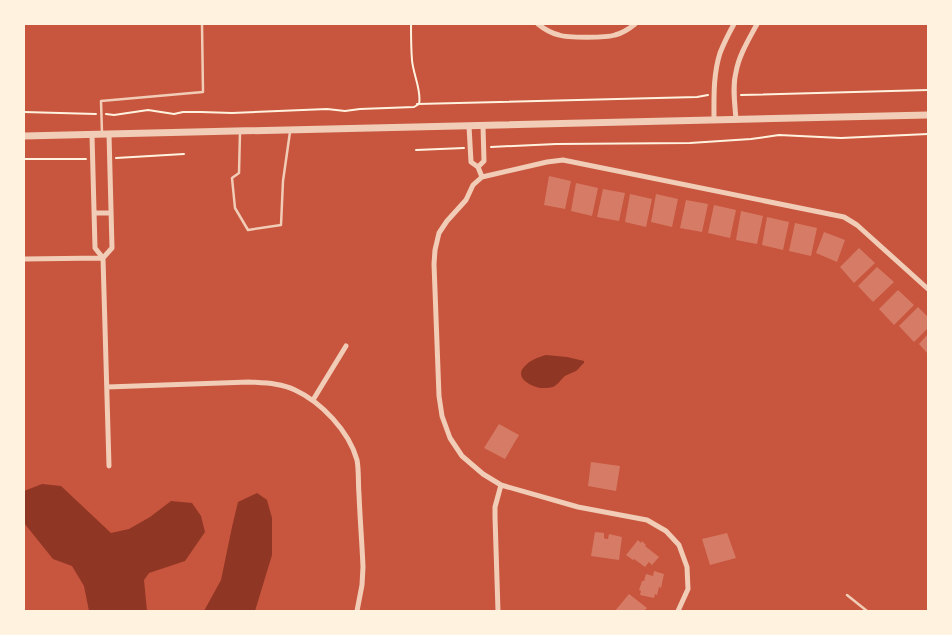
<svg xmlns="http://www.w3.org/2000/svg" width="952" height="635" font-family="Quicksand,sans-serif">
<rect width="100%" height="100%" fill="#c8553d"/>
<!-- water -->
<path fill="#8f3625" d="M546,355L567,357L584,361V363C581,365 579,369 576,371C572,373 568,374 565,376C561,379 558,385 553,387C550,388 545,388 541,388C531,387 513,377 525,366C530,360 539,357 546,355Z
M42,484L61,486L111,533L129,529L150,517L171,501L192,503L201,516L205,532L185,561L149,573L144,580L147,611H89L84,586L72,566L53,559L24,523V491Z
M257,493L267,500L272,518V555L255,611H204L221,580L232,527L238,502Z"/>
<!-- building -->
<path fill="#d67c66" d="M549,176L571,181L565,209L544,205Z
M576,183L598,188L592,216L571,211Z
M603,189L625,193L619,221L597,217Z
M630,194L652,199L646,227L625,222Z
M656,194L678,199L672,227L651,222Z
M686,200L708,204L702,232L680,228Z
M714,205L736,210L730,238L708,233Z
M741,211L763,216L757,244L736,240Z
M767,217L789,222L783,250L762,245Z
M795,223L817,228L811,256L789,251Z
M824,232L845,240L837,262L816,253Z
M859,248L875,263L854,283L840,267Z
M877,267L894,282L873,302L858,286Z
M898,290L914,305L894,325L879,309Z
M918,307L928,317V328L914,342L899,326Z
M928,334V354L919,344Z
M499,424L519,435L505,459L484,448Z
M591,462L620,466L616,491L588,486Z
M595,532L604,533V538L606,539H608L609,534L622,537L619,560L591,556Z
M727,533L736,558L710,565L702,539Z
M638,540L641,543L642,541L646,545L645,546L659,557L652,565L649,562L645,567L634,559L633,560L626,555Z
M654,571L664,574L661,588L659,587L657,595L655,594L654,598L640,595L641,591L639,590L642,581H644L646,574L653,576Z
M629,594L647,608L644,611H615Z"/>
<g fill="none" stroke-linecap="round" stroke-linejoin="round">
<!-- path -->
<path stroke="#fff3e0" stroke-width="2" d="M741,95L928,90
M417,104L697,97L708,95
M24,112L96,114
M106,114L114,115L148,110L174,114L183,112H201L232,113L327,109L345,111L360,109L414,107L419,104C422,91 413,74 412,60C411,48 411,36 411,24
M491,147L556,144L690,143L751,139L779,135L841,138L928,134
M416,150L464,148
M116,158L184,154
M24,159H86"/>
<!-- service -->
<path stroke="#f1ccb7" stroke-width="2.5" d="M240,132L239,173L232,178L235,208L248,230L281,225L283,181L290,132
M102,133L101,101L203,92L202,24
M847,595L867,611"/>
<!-- minor -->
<path stroke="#f1ccb7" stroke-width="5" d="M538,24C544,29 551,33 559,35C567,38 606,38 615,35C623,33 629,29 635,24
M714,120C714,98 713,75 720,53C724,43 729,33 734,24
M736,120C735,104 732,87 736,72C739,55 749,39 757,24
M469,126L471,162L478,167L482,177
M92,135L95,248L103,258L109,466
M478,167L484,161L483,126
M482,177L473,185L466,200L447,221L439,233L435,250L434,264L439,396L442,416L450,438L462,456L483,474L501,485L578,507L647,520L666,531L679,545L687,567L688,589L678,611
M482,177L547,162L563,160L844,217L857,225L928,289
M94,213H111
M103,258L112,248L109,134
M24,259L103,258
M107,387L249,382C264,383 281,383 295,390C321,402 349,431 357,460C359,470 358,484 359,494C360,519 362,543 363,567L362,585L357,611
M313,400L346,346
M498,611L495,517V507L501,485"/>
<!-- tertiary -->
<path stroke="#f1ccb7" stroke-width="7" d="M24,136L928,115"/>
</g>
<!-- border -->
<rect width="952" height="635" fill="none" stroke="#fff3e0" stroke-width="50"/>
</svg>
